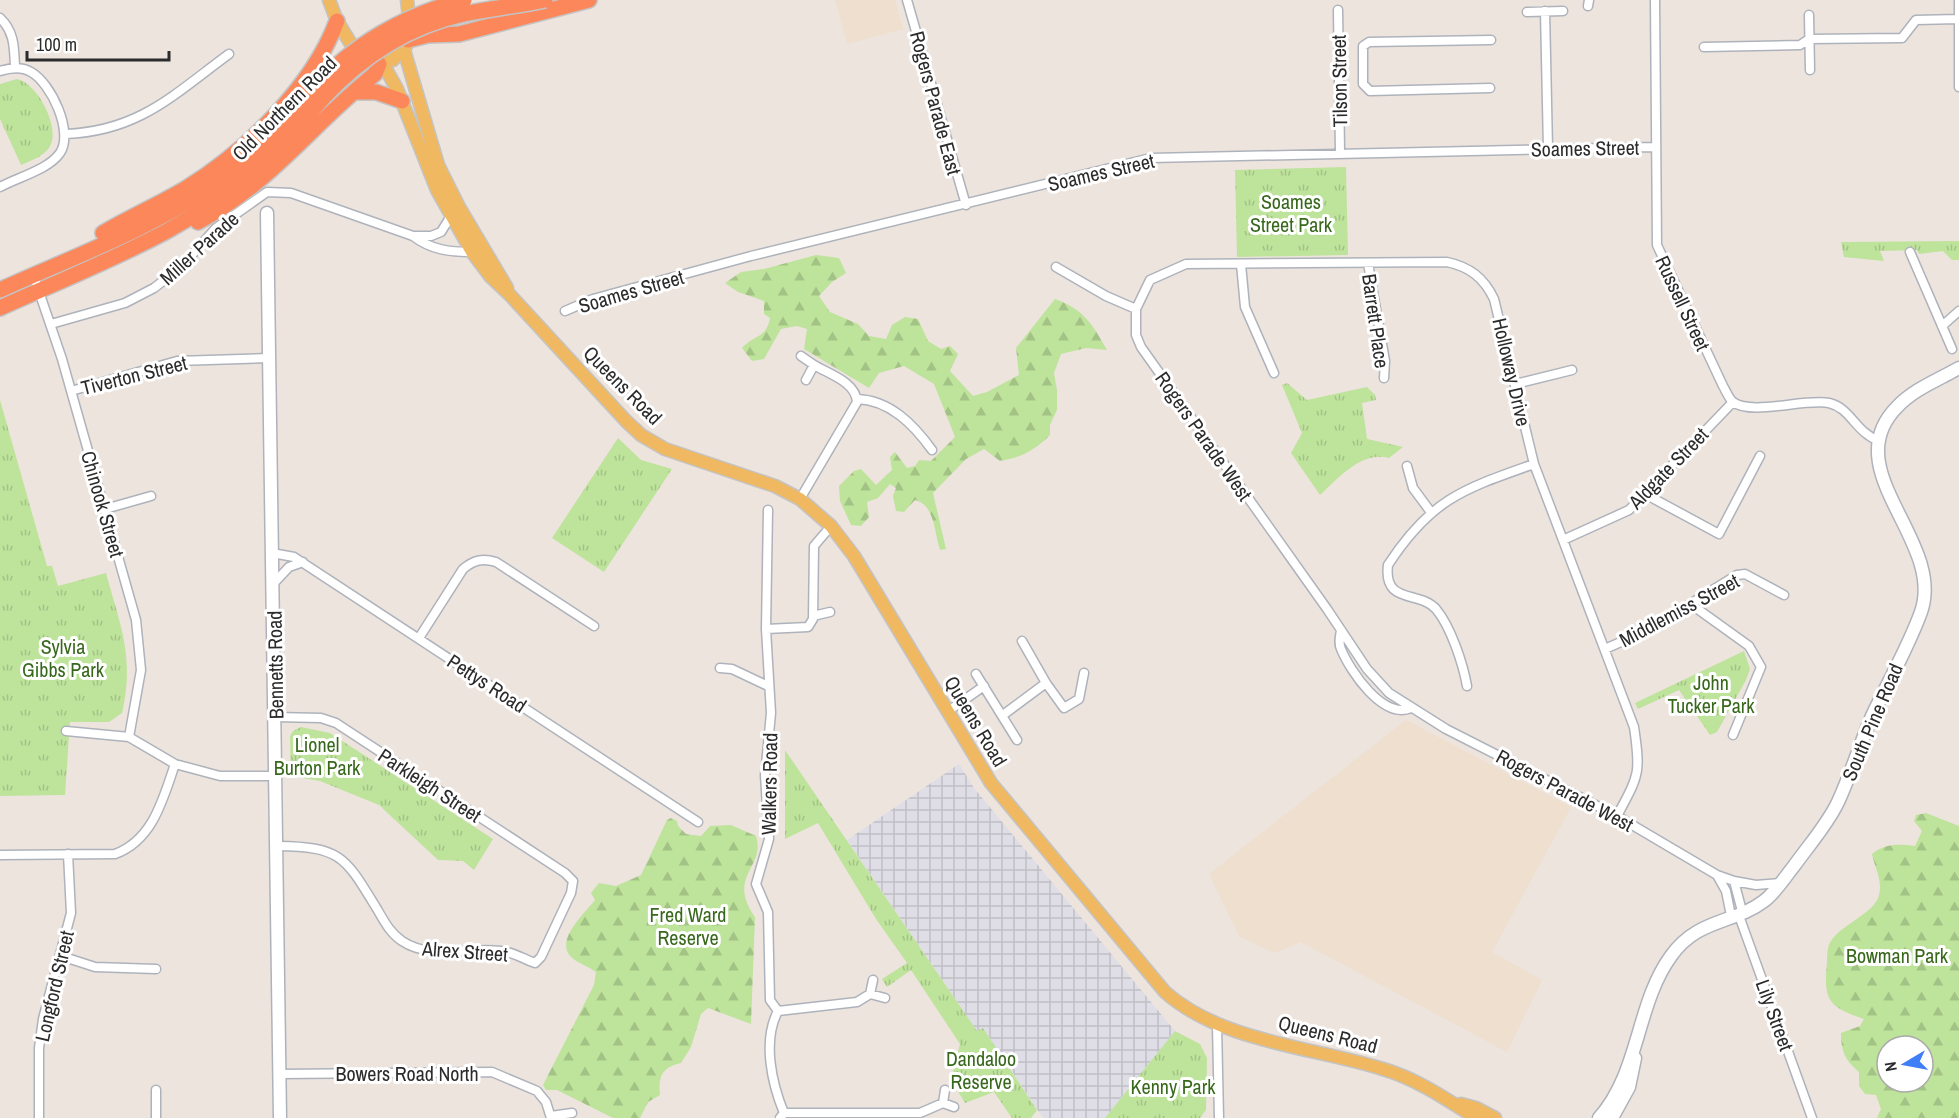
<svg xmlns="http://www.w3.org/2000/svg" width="1959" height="1118" font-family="'Archivo Narrow',sans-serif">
<defs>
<pattern id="industrial-grid" width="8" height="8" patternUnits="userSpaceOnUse" patternTransform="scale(1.5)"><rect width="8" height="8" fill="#dfdee6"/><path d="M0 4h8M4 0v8" fill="none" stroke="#c0bfc5"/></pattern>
<pattern id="grass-tufts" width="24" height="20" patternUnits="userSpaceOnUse" patternTransform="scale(1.5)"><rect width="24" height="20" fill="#bee39b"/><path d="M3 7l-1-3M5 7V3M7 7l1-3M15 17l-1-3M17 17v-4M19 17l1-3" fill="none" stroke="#a3c386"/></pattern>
<pattern id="forest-firs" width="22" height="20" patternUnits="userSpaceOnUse" patternTransform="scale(1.5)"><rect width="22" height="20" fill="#bee39b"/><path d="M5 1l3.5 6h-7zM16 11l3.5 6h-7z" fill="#a3c386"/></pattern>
</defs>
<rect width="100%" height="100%" fill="#ede4de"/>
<!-- industrial -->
<path fill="url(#industrial-grid)" d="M959,764L974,788L1175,1031L1105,1118H1043L983,1028L977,1031L847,840Z"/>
<!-- education -->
<path fill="#eedfce" d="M835,0H895L903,29L847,44Z
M1406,720L1571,807L1492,952L1542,980L1507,1052L1301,942L1274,953L1239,936L1209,874Z"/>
<!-- grass -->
<path fill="url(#grass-tufts)" d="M17,79C37,83 59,125 51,144C46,156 32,160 21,165L0,119V84Z
M1346,167L1348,255L1237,257L1235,170Z
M1959,241V260H1952L1943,251L1919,254L1917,250L1880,251L1884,261L1844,257L1841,242Z
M1287,383L1307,400L1367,387L1375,395L1376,400L1362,403L1367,439L1403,447L1389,458C1361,451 1339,478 1320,495L1291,453L1302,433L1282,385Z
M0,400L47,566H52L58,586L106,573C120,625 135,657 122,713L109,722H70L65,795L0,796Z
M618,438L641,460L672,469L604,572L552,538Z
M1744,651L1750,669L1746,680L1717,732L1710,735L1679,690L1638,709L1635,703Z
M301,727L330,733L493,839L474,870L463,861L438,860L379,805L320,781L291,776L290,736L293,731Z
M785,750L977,1031L983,1028L1037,1110L1031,1118H1012L994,1092L965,1103L951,1080L960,1044L911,970L887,987L882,979L907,963L876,919L818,823L785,839Z
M1175,1031L1200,1044L1207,1058L1206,1110L1200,1118H1105Z"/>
<!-- forest -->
<path fill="url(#forest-firs)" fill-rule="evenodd" d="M816,255L839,258L846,273L832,282L819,296L830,312L858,324L869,336L886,339L892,325L905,317L918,319L928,341L941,349L950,346L958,354L950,371L973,396L987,392L1019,375L1016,348L1055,299C1085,310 1092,324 1107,350L1086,348L1061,354L1054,373L1057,390V410L1050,425V435C1035,450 1021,458 1000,461L984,449L966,459L933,493L946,549L940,550C934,532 935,505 915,500L904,512L896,511L893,496L896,488L890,484L878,498L867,502L869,517L861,526L851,525L840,501L839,486L854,471L861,469L876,485L892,470L890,457L895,452L907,468L915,466L919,460L931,461L955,437L934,384L904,366L879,373L869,388L804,349L807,329L797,326L781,329L764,359L752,361L742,348C755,334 766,339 770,318L764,314V301L738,292L725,283L741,272L764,269Z
M1926,813L1959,826V1118H1877L1881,1109L1876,1095L1865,1094L1859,1086V1072C1845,1060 1841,1051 1841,1033L1860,1026L1864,1019C1829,1007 1823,1001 1827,963C1827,957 1827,946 1831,941C1840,926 1873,913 1878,898C1884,882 1875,869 1872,854C1885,843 1900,844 1915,846L1922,831L1914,821L1916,815ZM1887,1046H1923V1082H1887Z
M671,818L677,821L678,826L686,834L701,836L710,826L731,825L756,836C766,868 726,876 755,917L751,1024L708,1008L701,1014L691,1047L681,1063C662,1067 658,1077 660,1095L648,1102L640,1118H613L557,1090H546L543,1085L594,985L596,972C588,966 577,963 571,957C554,940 586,912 595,900L591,893L599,883L616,886L641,875L667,820Z"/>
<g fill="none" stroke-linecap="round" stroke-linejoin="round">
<!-- street casing -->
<g stroke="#aeb3bb" stroke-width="11">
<path id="street" d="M907,0L966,205
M1655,0L1657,245L1723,386C1726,391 1729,399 1733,402C1752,416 1805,398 1829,403C1851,408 1855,432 1879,441
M1959,0V87
M1588,6L1589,0
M1338,10L1340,153
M1545,11L1548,149
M1527,12L1563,11
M1809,15L1810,70
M0,18C15,32 14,49 15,67
M1704,47L1800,45L1809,39L1902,38L1916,20L1958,19
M0,71C10,68 21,66 31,72C51,83 74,132 60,153C48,170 18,177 0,187
M1490,88L1370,91L1363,84V46L1369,42L1491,40
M66,134C139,131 173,95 229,54
M413,236C431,250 450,252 472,252
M1910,252L1952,349
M1368,263L1385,361L1384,378
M1241,264L1245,307L1274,373
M1056,267L1106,296L1136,309V335L1141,347L1327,609L1367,669L1389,693L1446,729L1617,816L1717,875L1734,881L1742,911
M33,274L62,359L136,620L141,670L129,737
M1136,309L1150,280L1186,264L1447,262C1470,267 1484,278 1494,299L1534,464L1634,727C1641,774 1639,775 1617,816
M565,311L593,299L751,256L1151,158L1654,147
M51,324L125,303L154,288L181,267L216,228L267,192L291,193L413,236H431L441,232L451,216
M1942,326L1959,311
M801,356L814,365L806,380
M1515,384L1572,370
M71,391L177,361L269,358
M857,399C890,400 914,425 932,450
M1407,466L1413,488L1430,511
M1645,494L1719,534L1760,456
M800,499L857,402C856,382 829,374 814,365
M105,509L151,496
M768,510L766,629L771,713L765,775L769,839L756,884L768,912L770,1000L778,1011C762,1041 772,1084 784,1113L780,1118
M1563,540L1629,510L1733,402
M272,553L294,557L698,822
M274,583L289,567L303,562
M1692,605L1749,646L1761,667L1733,735
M813,616L830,612
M766,629L808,627L813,619L814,546L831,526
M1341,630C1340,637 1338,643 1341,649C1350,671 1383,720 1411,708
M419,638L463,569C474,560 482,558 496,562L594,626
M1605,649L1650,629L1737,575L1745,574L1784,595
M720,668L732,669L768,686
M976,674L1017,740
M1046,683L1064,708L1079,699L1084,673
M1467,686C1463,664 1451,627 1436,609C1419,590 1383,605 1388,565C1431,499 1463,489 1534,464
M947,712L984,686
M1003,715L1046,683L1022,641
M276,717L321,718L336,723L565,873L573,881L571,893L541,957L535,963C523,959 514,952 501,951C469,947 430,960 402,941C390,933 384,921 377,909C345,857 342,847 278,846
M66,731L129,737L175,764L220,776H277
M0,855L115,854C153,840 163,799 175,764
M1717,875L1726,891L1731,916
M1734,881L1756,885L1781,883
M1738,913L1812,1118
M61,956L95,967L156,969
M873,980L870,994L885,998
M778,1011L857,1002L870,994
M1217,1025L1219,1118
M280,1074L492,1072L537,1091L546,1102L551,1118
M945,1090L943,1103L954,1107
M784,1113H920L943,1103
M551,1116L572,1113
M39,1118V1048L43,1019L71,913L68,854
M156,1118V1090"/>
</g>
<!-- secondary casing -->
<g stroke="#aeb3bb" stroke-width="15">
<path id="secondary" d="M267,213L280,1118
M1599,1118C1640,1072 1636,1004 1671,956C1698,918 1734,924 1764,901C1776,892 1785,877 1794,866C1809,845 1827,825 1838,802C1851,774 1860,744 1872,716C1888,682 1908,648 1921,612C1946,541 1835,470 1897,407C1914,389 1938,380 1959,368
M1612,1118L1629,1087L1635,1058"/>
</g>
<!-- primary casing -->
<g stroke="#c4c4c4" stroke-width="15">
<path id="primary" d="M329,0L337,21L359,57
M407,0L410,26
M404,50L438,165L459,207L507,288
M374,64L393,60L406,46
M383,64L397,89L437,190L472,252L490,276L510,295L626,421L641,435L665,449L775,486L800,499L831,526L854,556L991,783L1165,992C1221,1042 1313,1047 1383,1069C1417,1079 1446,1099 1476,1118
M1461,1104L1476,1108L1495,1118"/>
</g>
<!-- highway casing -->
<g stroke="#c4c4c4" stroke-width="18">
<path id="highway" d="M408,40L428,35L459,34L589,0
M355,92H376L402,101
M198,222C271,183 312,124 375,74L379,64
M103,233C130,217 158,205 185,189C245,152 312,88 337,21
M0,290C70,258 156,227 218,181C254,154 283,122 313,89
M0,308C55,283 113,260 167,231C228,198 278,150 323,98"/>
</g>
<!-- street -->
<use href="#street" stroke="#fff" stroke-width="8"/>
<!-- secondary -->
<use href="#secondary" stroke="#fff" stroke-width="12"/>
<!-- primary -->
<use href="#primary" stroke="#efb861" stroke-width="12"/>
<!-- highway -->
<use href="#highway" stroke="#fc875a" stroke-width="15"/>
<!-- highway-bridge casing -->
<g stroke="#c4c4c4" stroke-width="18" stroke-linecap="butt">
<path id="highway-bridge" d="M313,89C353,44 407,14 464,0
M323,98C361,57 409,26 464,14C491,8 518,6 545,0"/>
</g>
<!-- highway-bridge -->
<use href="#highway-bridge" stroke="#fc875a" stroke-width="15"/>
</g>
<g text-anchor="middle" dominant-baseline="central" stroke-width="6" stroke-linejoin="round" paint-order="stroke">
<!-- street labels -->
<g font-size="20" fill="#2b2b2b" stroke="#fff">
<text transform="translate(1339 81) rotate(-91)">Tilson Street</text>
<text transform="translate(936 103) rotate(75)">Rogers Parade East</text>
<text transform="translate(284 108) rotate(-45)">Old Northern Road</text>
<text transform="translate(1585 148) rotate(-1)">Soames Street</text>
<text transform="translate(1101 172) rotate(-13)">Soames Street</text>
<text transform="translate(199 248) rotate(-42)">Miller Parade</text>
<text transform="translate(631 291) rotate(-16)">Soames Street</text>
<text transform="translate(1683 303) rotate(65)">Russell Street</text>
<text transform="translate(1376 321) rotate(82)">Barrett Place</text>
<text transform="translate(1512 372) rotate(77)">Holloway Drive</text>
<text transform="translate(134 375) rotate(-14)">Tiverton Street</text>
<text transform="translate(623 385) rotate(45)">Queens Road</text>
<text transform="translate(1204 436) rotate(55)">Rogers Parade West</text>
<text transform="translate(1668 468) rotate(-46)">Aldgate Street</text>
<text transform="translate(103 504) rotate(74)">Chinook Street</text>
<text transform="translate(1679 610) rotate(-28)">Middlemiss Street</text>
<text transform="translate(275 665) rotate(-91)">Bennetts Road</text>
<text transform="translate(487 683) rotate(33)">Pettys Road</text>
<text transform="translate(976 721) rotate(59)">Queens Road</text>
<text transform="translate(1872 722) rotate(-67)">South Pine Road</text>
<text transform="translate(769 784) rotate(-89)">Walkers Road</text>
<text transform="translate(430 785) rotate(33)">Parkleigh Street</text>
<text transform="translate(1565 790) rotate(28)">Rogers Parade West</text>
<text transform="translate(465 951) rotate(4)">Alrex Street</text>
<text transform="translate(54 986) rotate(-77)">Longford Street</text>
<text transform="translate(1775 1015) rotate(70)">Lily Street</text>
<text transform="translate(1328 1034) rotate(14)">Queens Road</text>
<text x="407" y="1073">Bowers Road North</text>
</g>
<!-- park labels -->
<g font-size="20" fill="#37681b" stroke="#fff">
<text x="1291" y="201">Soames<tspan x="1291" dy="23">Street Park</tspan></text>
<text x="63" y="646">Sylvia<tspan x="63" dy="23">Gibbs Park</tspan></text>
<text x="1711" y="682">John<tspan x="1711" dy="23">Tucker Park</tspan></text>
<text x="317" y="744">Lionel<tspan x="317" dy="23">Burton Park</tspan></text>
<text x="688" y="914">Fred Ward<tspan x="688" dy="23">Reserve</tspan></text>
<text x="1897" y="955">Bowman Park</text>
<text x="981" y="1058">Dandaloo<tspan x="981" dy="23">Reserve</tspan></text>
<text x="1173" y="1086">Kenny Park</text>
</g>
</g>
<!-- north arrow -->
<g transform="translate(1905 1064) rotate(260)"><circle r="28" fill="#ffffff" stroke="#aaaaaa" stroke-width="1.5"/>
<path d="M0-4.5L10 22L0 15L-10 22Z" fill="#407ef8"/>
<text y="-9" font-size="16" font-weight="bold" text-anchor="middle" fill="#2b2b2b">N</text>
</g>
<!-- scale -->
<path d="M27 51v9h142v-9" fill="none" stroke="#2b2b2b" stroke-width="3"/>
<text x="36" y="51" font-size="18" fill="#2b2b2b" stroke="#ffffff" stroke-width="4.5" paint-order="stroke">100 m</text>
</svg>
